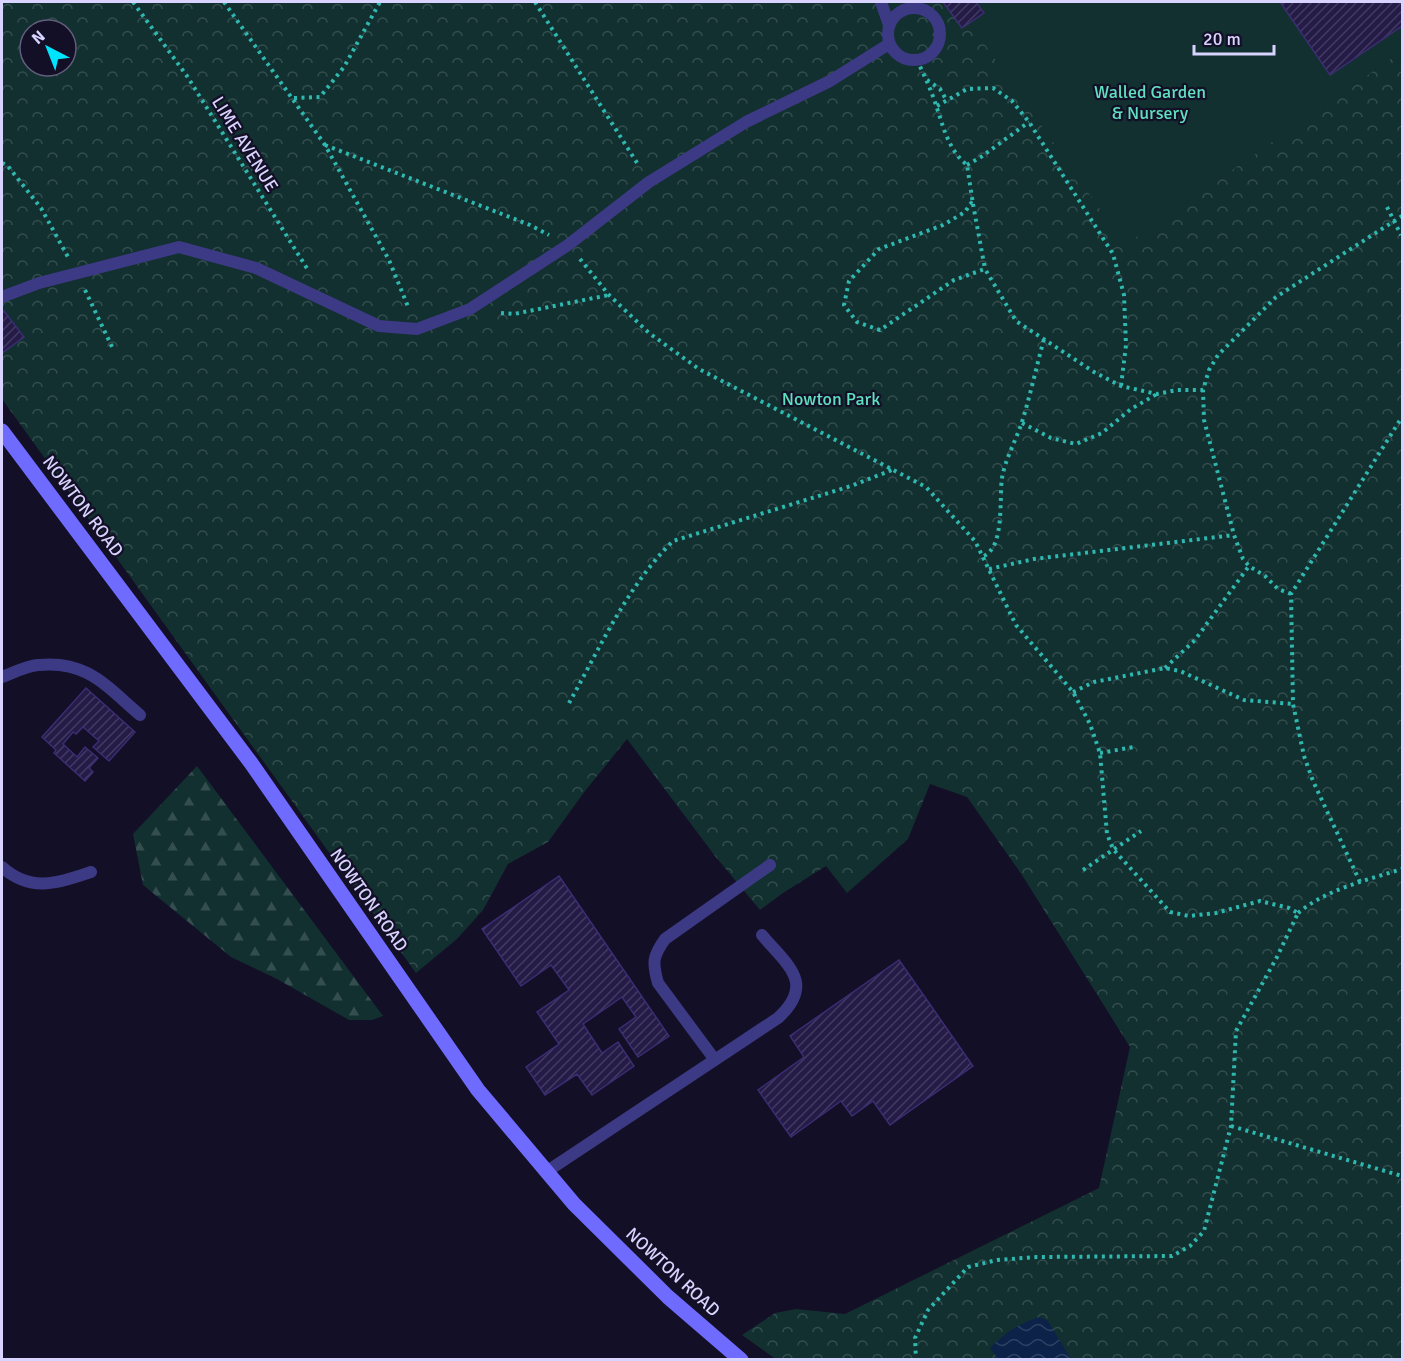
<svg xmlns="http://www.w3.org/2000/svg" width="1404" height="1361" font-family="Signika,sans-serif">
<defs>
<pattern id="forest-firs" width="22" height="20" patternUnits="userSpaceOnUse" patternTransform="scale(1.5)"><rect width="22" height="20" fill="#12302f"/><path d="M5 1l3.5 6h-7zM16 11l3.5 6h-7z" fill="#344d4e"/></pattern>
<pattern id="park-crowns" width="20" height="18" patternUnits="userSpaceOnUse" patternTransform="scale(1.5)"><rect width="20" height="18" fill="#12302f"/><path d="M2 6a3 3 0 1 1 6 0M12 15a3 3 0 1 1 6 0" fill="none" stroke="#344d4e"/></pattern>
<pattern id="water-waves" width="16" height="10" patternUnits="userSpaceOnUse" patternTransform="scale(1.5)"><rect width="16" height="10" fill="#0c2248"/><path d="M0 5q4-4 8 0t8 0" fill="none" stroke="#2f4163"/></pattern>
<pattern id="building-hatch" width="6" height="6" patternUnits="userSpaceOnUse" patternTransform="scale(1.5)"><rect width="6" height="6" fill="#241b47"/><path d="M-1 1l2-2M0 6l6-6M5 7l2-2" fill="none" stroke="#433b63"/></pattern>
</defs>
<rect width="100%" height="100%" fill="#130f26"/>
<!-- forest -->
<path fill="url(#forest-firs)" d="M197,766L383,1016L372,1020H349L277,979L231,957L143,885L133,834Z"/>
<!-- park -->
<path fill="url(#park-crowns)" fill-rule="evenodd" d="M2,2H1402V1359L777,1360L742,1335L775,1313L796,1309L845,1314L1099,1188L1130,1047L1022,875L967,797L930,784L908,839L847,893L826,866L783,893L760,910L715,856L627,739L585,791L548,842L508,864L483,910L457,939L416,973L2,399ZM30,30H66V66H30Z"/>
<!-- garden -->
<path fill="#12302f" d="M943,2H1402V51L1125,245L970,23L962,28Z"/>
<!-- water -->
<path fill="url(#water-waves)" d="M1040,1317L1048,1321L1071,1359H998L990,1348C1005,1333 1019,1323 1040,1317Z"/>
<!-- building -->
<path fill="url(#building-hatch)" stroke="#3b2d73" stroke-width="1.5" d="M943,2H976L984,13L962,28Z
M1280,2H1402V26L1330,75Z
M4,311L24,337L2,353V313Z
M86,688L135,732L109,761L93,747L99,741L83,727L76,734L73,732L63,744L77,757L85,747L98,758L89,768L93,772L85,781L54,753L56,750L42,737Z
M559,876L669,1036L638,1057L619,1029L636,1017L622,997L583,1024L602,1053L618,1042L634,1066L592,1095L577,1074L545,1095L526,1067L559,1044L537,1012L569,990L551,965L521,986L482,929Z
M899,960L973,1066L890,1125L873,1101L852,1116L841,1101L791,1137L758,1090L804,1057L790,1036Z"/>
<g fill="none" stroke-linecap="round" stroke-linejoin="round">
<!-- path -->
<path stroke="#2fb8b0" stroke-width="4" stroke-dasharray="3 4.5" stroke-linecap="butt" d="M133,2L187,76L308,270
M224,2L325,145L389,260L409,309
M535,2L639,166
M917,60C922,71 928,83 932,94C942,119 945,147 967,165L973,204L971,203L965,212L943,225L879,249L849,281L844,305L857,322L880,330L954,280L985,269L1016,321L1094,372L1121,386L1157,394L1177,390H1203
M927,80L940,89L947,101
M294,98L320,97L344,67L380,2
M937,106L967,89L993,88L1012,101L1029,122L1113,254L1124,295L1126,345L1121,386
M325,145L530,225L549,235
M2,163L7,165L41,208L68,257
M967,165L981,157L1029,122
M973,204L985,269
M1387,207L1401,235
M580,259L609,295L649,333L699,369L926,487L975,541L1016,625L1073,692L1090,724L1100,753L1107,834L1113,849L1170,912L1189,916L1216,913L1260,901L1289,908L1298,913L1277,957L1236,1031L1231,1126L1204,1231L1190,1246L1172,1256L1037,1257L997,1260L968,1267L928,1310L915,1338L916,1360
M85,290L113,349
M501,313L514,314L609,295
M1022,423L1051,438L1076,444L1102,433L1131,409L1157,394
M984,556C1005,546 999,498 1002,478C1005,460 1015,442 1021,425C1030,397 1036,368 1044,339
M989,569L1034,559L1234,535
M1291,594L1278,589L1265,576L1249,566L1243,559L1234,535L1204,420L1203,390L1209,370L1218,355L1276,297L1402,216
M1165,668L1195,640L1249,566
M1073,692L1094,682L1165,668L1180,671L1244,700L1293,704
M569,703C600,648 627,586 673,541L851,486L892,470
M1100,753L1134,747
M1083,870L1141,831
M1360,882L1313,781L1304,756L1293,704L1291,594L1402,417
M1298,913C1327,889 1367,880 1402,869
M1231,1126L1402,1176"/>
<!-- lane -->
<path stroke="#3d3a85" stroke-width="12" d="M881,2L889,25
M888 34a26 26 0 1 1 52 0a26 26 0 1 1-52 0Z
M2,297L39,283L179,247L256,268L379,326L417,329L470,309L568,245L649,182L746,122L830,81L889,44
M2,677C13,673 26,666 38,665C87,660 106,686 140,715
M2,867C31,893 58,883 91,872
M715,1060L658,983C652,962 653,956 665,939L770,865
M546,1172L778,1018C816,983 787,965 762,935"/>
<!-- secondary -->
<path stroke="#6f6bff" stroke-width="15" d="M2,431L251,763L478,1090L574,1204L668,1297L741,1360"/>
</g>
<g text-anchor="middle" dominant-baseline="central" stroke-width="4.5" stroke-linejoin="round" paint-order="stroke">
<!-- park labels -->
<g font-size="18" fill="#5fe0c0" stroke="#130f26">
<text x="1150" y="92">Walled Garden<tspan x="1150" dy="21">&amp; Nursery</tspan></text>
<text x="831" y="399">Nowton Park</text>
</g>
<!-- street labels -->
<g font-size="18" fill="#d9d4ff" stroke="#130f26">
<text transform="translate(245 144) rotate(58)">LIME AVENUE</text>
<text transform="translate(83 506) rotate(53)">NOWTON ROAD</text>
<text transform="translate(369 900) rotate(55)">NOWTON ROAD</text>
<text transform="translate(673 1272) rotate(43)">NOWTON ROAD</text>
</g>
</g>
<!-- border -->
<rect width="1404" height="1361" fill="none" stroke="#d9d4ff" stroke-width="6"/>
<!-- north arrow -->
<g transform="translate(48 48) rotate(318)"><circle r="28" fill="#130f26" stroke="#625e7d" stroke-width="1.5"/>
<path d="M0-4.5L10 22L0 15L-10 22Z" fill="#00e5ff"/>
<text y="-9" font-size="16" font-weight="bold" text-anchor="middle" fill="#d9d4ff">N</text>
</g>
<!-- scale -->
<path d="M1194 45v9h80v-9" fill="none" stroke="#d9d4ff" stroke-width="3"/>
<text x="1203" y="45" font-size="18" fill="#d9d4ff" stroke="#130f26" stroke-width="4.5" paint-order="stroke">20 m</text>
</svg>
